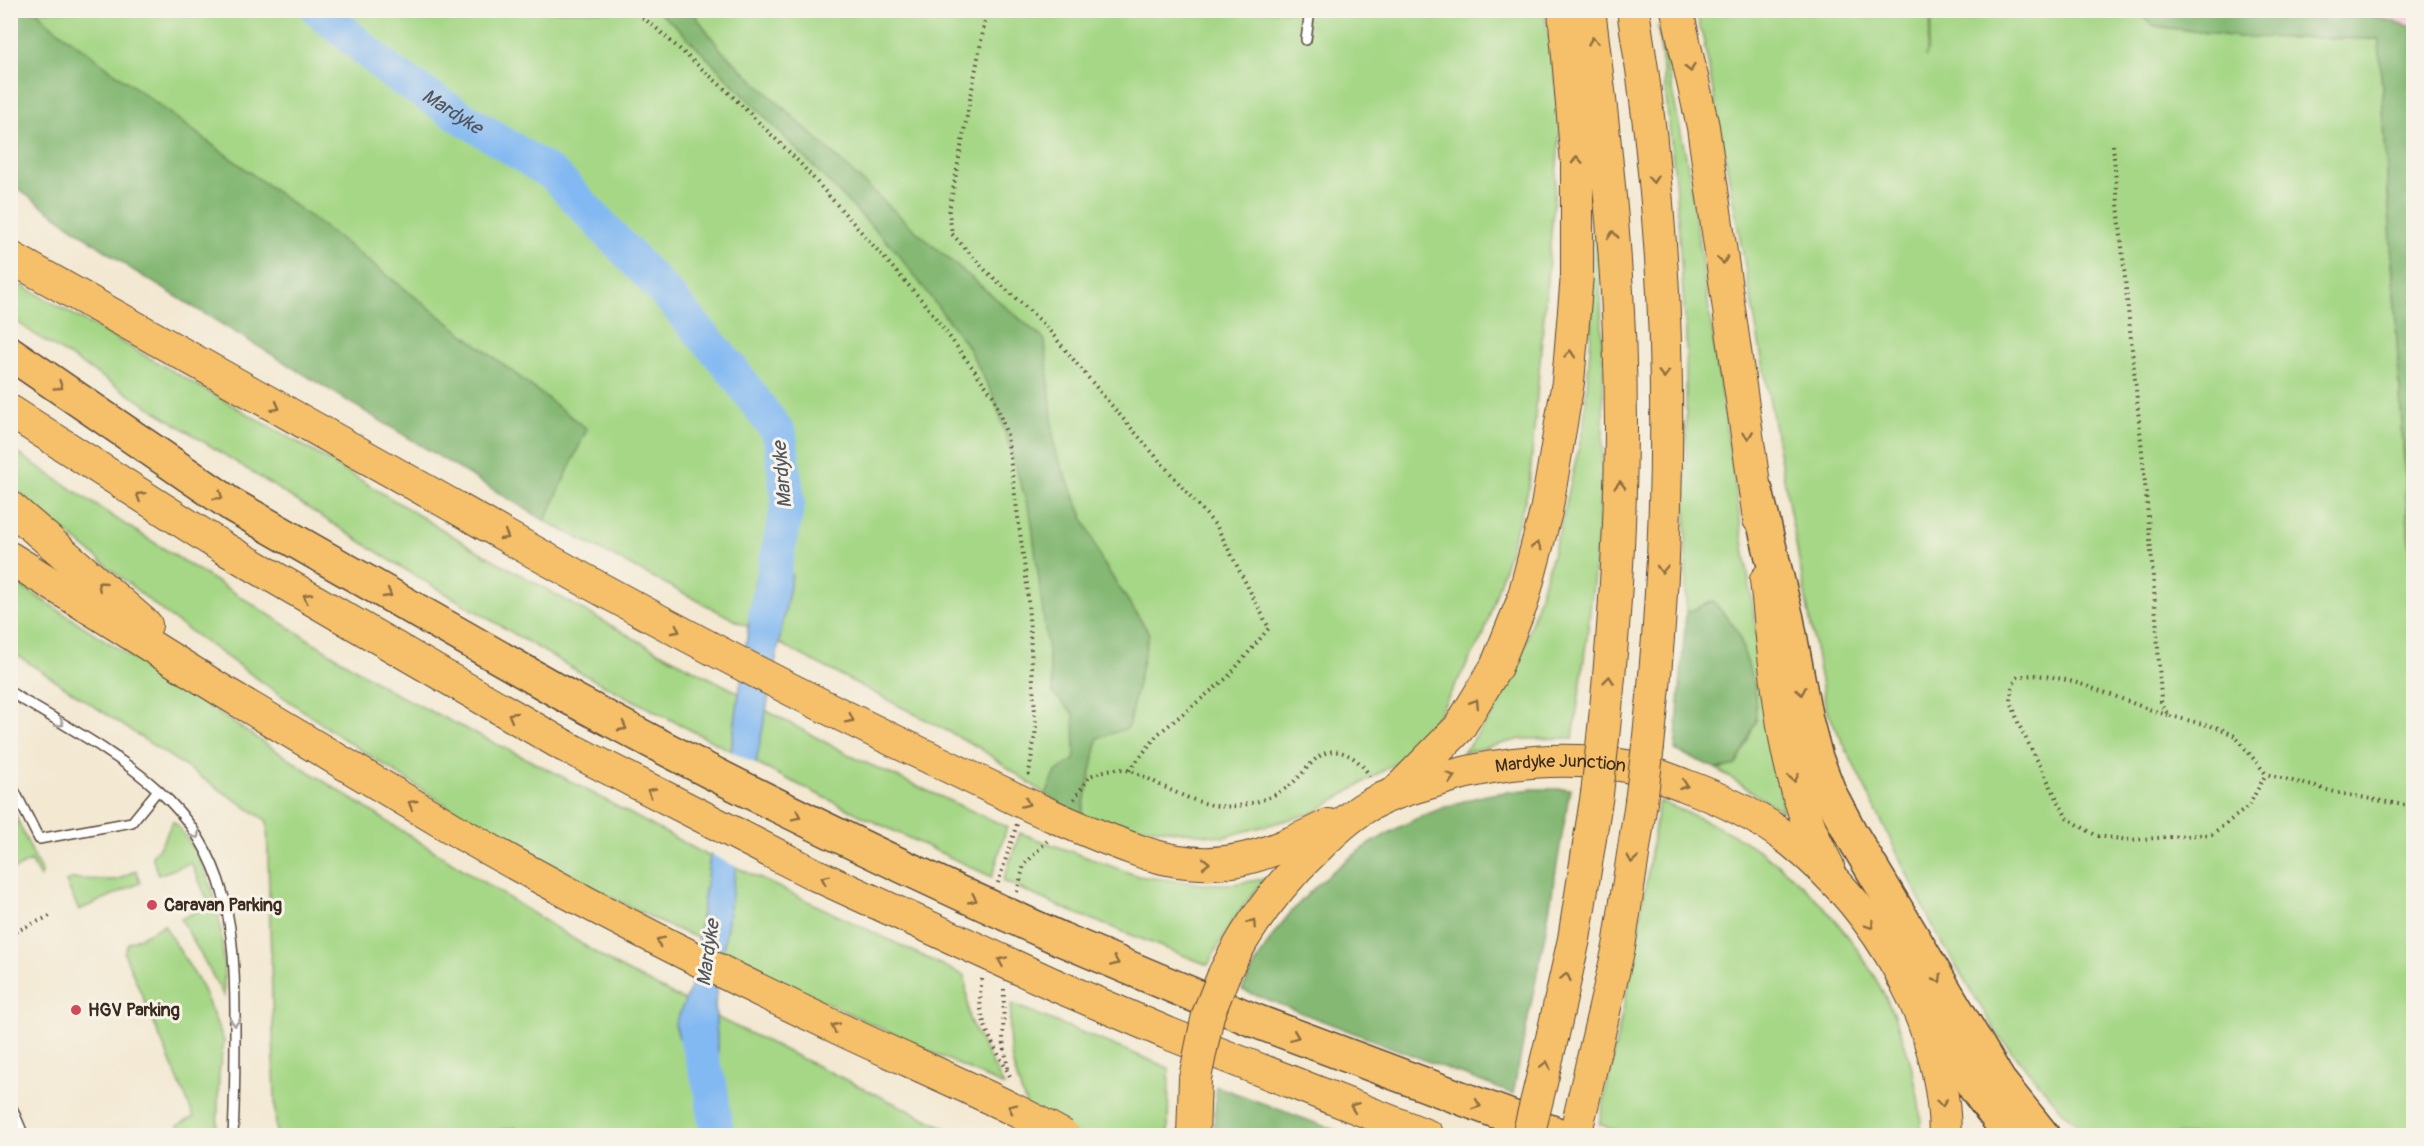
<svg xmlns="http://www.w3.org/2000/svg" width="2424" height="1146" font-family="Pangolin,sans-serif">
<rect width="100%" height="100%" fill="#f7f3e8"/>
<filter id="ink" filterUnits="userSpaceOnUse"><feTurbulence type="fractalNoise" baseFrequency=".0167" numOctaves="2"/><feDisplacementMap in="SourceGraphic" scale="12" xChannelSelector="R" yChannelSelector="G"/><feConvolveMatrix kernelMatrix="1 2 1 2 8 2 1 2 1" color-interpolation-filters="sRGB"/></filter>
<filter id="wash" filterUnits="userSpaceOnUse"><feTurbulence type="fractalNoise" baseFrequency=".008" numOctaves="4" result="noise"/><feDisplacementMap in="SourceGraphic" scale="24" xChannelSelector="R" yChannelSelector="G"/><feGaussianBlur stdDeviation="1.35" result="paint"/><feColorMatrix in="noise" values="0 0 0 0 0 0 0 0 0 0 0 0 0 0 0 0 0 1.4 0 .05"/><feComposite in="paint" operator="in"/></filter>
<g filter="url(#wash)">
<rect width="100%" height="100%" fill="#f3e8d2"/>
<!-- built -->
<path fill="#f6cfd8" d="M2355,11H2413V27Z"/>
<!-- green -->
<path fill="#a6d786" stroke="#708052" stroke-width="1.5" d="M1934,10L2134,11L2155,26L2239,37L2379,39L2410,561L2414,563L2413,1135H2090L2062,1111L1998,1035L1936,933L1826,708L1704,42L1696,11H1932L1926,57Z
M36,11H1545L1561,119L1529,487L1484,634L1419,749L1313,813L1224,837L1081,819L978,747L545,521L586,429L53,27Z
M1658,25L1687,161L1783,812L1717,769L1736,765L1737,630L1713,601L1686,613V335L1675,179Z
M1594,186C1599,267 1605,349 1603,431C1601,534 1588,636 1573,738L1521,739L1463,753L1495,711L1524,647L1561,526L1584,424L1592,322Z
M11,279L311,450L471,547L644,644L739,693L731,751L577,671L401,567L34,334L11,317Z
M10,448L126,525L394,693L557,774L710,857L698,938L668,926L601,892L466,818L333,732L167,615L11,487Z
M10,579L339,791L615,965L726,1022L960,1135L516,1136V1128L473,1136L276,1135L267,821L11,651Z
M765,710L853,757L1007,827L992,877L864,817L755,763Z
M1659,801C1690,814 1720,826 1749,844C1847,907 1916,1018 1922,1135L1633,1136L1599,1124L1635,952Z
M10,804L42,874L40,877L31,861L11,871Z
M173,821C180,827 184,836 190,843C220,890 225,941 224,996L181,919L210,905L191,863L158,875L152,856L161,845Z
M1020,833L1138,876L1202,884H1233L1264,879L1233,920L1208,965L1065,909L1003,881Z
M736,867L965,976L969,1019L1004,1086L722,954Z
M136,870L140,883L79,910L66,882L70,879L117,880Z
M164,925L201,985L224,1041L219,1073L217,1135H182L178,1125L194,1117L124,953L128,943Z
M1012,1004L1169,1068L1168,1135H1076L1029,1112C1014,1073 1004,1046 1012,1004Z"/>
<!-- forest -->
<path fill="#84b873" stroke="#607148" stroke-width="1.5" d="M11,10L36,11L53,27L336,236L587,429L545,521L133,270L11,184Z
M656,11H692L721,50L918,233L1045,340L1055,451L1102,561L1149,633L1128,728L1098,738L1081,819L1046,794L1056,772L1075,759L1074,714L1053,694L1031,517L994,397L966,344L895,250L675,25Z
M2134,11H2355L2413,27V563L2410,561L2379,39L2239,37L2155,26Z
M1713,601L1737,630L1755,687L1756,721L1736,765L1717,769L1675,750L1686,613Z
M1533,789H1570L1545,934L1513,1094L1242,990C1253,969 1264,947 1279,927C1330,861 1406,813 1487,795C1502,792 1518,791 1533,789Z
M1216,1086L1348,1135H1214Z
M516,1128V1135H473Z"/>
<!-- water -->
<path fill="#83b9f2" stroke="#5f7288" stroke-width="1.5" d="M762,566L792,575L736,868L715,1003L719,1072L693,1067L679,1038L675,1024L691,987L710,857L731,752L755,580Z"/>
<!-- pier -->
<path fill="#f3e8d2" d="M728,750L758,765L739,868L708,853Z"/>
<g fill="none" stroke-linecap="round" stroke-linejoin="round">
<!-- river -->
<g stroke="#83b9f2" stroke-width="34">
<path id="s1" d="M319,10L392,73L555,176L671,299L731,368L780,435L788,503L765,616"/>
<path d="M698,1024L696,1038L711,1089L717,1136"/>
</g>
</g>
</g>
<g filter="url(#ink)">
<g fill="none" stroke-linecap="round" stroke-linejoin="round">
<!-- service casing -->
<g stroke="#574639" stroke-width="12">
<path id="service" d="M1306,40L1310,10
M10,692C60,723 115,751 158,790C230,854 235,932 235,1022C235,1060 235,1098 233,1136
M10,782L39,839L132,822L158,790
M10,1103L24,1136"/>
</g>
<!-- trunk casing -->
<g stroke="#574639" stroke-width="34">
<g id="trunk">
<path d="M1589,10C1607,148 1621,286 1621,426C1621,530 1614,634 1603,738"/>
<path d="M1633,10C1673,252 1675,503 1648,746"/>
<path d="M1677,10L1703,127L1759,519"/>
<path d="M10,257L455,507"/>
<path d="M10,411L222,547L563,745"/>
<path d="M10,507L146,625"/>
<path d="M10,558L224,692L462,834"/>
<path d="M1766,580C1777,676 1780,780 1828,866"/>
<path d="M1398,790L1459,728L1496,667L1522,603L1546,512L1568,382L1577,275V163L1564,10"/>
<path d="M1148,854C1220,876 1265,856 1329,825"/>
<path id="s2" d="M1224,974C1248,925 1278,885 1317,848C1331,834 1347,819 1364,808C1389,793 1417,787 1445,778C1502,761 1567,756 1626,766C1646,770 1666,778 1684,785C1722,799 1760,817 1792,842C1879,912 1944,1022 1945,1136"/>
<path d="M1055,985L1167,1033L1428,1136"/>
<path d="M1553,1034L1574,939L1597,794"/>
<path d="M1193,1136L1195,1078"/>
<path d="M1575,1136L1619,947L1641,802"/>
</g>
</g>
<!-- motorway casing -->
<g stroke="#574639" stroke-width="36">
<path id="motorway" d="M10,353L232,505L572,699
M1756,491L1787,619L1806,720L1816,758L1830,794L1850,832L1999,1081L2043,1136
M1061,939L1253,1020L1562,1136
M1903,976L1976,1089L2011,1136"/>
</g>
<!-- path -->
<path stroke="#574639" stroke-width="4" stroke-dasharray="1.5 4.5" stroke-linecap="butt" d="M633,10L656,28L728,92L799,162L926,305L994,397L1007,435L1027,585L1036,729L1028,779
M987,10L949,211L952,234L986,271L1044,324L1106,399L1217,527L1269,628L1228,677L1158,734L1129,771
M2113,145C2128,331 2152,515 2161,701L2164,710L2171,716L2219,728L2235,736L2266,774L2339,793L2414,807
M2168,715C2125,704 2060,667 2018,677L2012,686L2011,701L2019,725L2067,818L2097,836L2129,840L2212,834L2248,807L2266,774
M1074,799L1090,776C1100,772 1111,768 1121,769C1135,771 1147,778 1160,785C1185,797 1213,811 1243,805C1259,802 1275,796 1289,786C1309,771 1319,741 1348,755C1357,759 1366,769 1370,777
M998,883L1017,824
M1017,892L1024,865L1047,841
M10,934L50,916
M982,979C974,1021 994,1044 1012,1080
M1004,989L1003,1040L1008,1068"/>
<!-- service -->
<use href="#service" stroke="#fff" stroke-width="9"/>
<!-- trunk -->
<use href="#trunk" stroke="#f6c06b" stroke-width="32"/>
<!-- motorway -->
<use href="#motorway" stroke="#f6c06b" stroke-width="33"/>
<!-- trunk-bridge casing -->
<g stroke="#574639" stroke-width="34" stroke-linecap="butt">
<path id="trunk-bridge" d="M455,507C608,595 764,679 924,755C998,790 1071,828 1148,854
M563,745L816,875L1055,985
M1597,794L1603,738
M1641,802L1648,746
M462,834C586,905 713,969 842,1030C916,1065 992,1096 1064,1136
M1195,1078L1208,1015L1224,974
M1528,1136L1553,1034"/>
</g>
<!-- motorway-bridge casing -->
<g stroke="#574639" stroke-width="36" stroke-linecap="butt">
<path id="motorway-bridge" d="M572,699C732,786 895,865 1061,939"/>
</g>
<!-- trunk-bridge -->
<use href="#trunk-bridge" stroke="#f6c06b" stroke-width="32"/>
<!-- motorway-bridge -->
<use href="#motorway-bridge" stroke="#f6c06b" stroke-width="33"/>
</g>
<!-- one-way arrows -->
<defs><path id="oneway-chevron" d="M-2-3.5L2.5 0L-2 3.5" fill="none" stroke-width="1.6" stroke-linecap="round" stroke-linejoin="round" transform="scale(1.5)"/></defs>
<g stroke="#8f6e41">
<use href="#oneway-chevron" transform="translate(1593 41) rotate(-98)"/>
<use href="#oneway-chevron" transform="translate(1690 68) rotate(77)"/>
<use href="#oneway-chevron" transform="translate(1577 160) rotate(-93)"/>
<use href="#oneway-chevron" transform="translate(1653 179) rotate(85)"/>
<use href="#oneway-chevron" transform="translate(1613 235) rotate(-94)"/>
<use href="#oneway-chevron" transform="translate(1723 260) rotate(81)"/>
<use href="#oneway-chevron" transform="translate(1570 354) rotate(-85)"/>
<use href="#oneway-chevron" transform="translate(1664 374) rotate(88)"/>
<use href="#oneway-chevron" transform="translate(59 386) rotate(35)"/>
<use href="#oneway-chevron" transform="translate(276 407) rotate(29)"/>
<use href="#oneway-chevron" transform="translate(1748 435) rotate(82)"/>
<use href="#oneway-chevron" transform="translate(1620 485) rotate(-89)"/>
<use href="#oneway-chevron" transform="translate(140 496) rotate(-148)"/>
<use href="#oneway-chevron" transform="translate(219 496) rotate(35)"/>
<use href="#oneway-chevron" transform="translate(505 536) rotate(30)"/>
<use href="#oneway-chevron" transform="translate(1537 546) rotate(-75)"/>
<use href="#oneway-chevron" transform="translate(1662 569) rotate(93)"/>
<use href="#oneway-chevron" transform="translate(101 585) rotate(-139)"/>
<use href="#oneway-chevron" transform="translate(388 594) rotate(30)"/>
<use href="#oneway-chevron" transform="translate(307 597) rotate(-150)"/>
<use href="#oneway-chevron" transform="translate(676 630) rotate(28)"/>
<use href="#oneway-chevron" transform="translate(1609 680) rotate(-84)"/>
<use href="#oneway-chevron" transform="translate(1801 691) rotate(80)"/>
<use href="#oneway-chevron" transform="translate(1475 703) rotate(-58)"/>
<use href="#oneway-chevron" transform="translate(512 716) rotate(-150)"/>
<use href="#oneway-chevron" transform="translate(850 719) rotate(27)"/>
<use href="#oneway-chevron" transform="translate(623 727) rotate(28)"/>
<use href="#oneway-chevron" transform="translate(1451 777) rotate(-17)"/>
<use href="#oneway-chevron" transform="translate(1794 778) rotate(79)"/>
<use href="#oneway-chevron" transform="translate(1684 785) rotate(20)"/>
<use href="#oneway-chevron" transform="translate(651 792) rotate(-153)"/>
<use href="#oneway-chevron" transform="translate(1026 803) rotate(24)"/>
<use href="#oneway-chevron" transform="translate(412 804) rotate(-149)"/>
<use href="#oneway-chevron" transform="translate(797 816) rotate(26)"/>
<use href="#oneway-chevron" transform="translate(1632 859) rotate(99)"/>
<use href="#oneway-chevron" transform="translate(1206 863) rotate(1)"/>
<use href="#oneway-chevron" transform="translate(825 879) rotate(-154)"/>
<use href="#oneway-chevron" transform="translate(973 899) rotate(25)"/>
<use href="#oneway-chevron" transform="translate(1252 923) rotate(-57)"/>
<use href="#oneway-chevron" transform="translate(1870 925) rotate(56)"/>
<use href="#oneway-chevron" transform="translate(660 941) rotate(-153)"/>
<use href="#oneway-chevron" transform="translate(1002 961) rotate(-156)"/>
<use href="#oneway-chevron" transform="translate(1115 962) rotate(23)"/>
<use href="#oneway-chevron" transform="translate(1566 977) rotate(-78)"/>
<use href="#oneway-chevron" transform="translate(1938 979) rotate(59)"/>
<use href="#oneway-chevron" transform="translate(835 1027) rotate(-155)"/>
<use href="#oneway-chevron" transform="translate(1295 1036) rotate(21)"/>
<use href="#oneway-chevron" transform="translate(1546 1065) rotate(-76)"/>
<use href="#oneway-chevron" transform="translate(1942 1103) rotate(83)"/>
<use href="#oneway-chevron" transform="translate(1477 1105) rotate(20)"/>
<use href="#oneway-chevron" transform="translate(1354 1107) rotate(-159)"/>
<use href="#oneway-chevron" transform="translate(1012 1108) rotate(-154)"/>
</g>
<g stroke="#a79f9a">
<use href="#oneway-chevron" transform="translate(60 723) rotate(32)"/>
<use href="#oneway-chevron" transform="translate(196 835) rotate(56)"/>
<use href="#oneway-chevron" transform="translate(235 1022) rotate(90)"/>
</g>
</g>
<!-- markers -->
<g fill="#d1495b" stroke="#f7f3e8" stroke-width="2">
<circle cx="152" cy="905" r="6"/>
<circle cx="76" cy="1010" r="6"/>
</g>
<g text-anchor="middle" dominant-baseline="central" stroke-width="6" stroke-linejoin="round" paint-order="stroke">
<!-- street labels -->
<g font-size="18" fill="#3b2a1e" stroke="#f7f3e8">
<text stroke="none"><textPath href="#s2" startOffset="423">Mardyke Junction</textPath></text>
</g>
<!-- poi labels -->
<g font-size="18" font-weight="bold" fill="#3b2a1e" stroke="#f7f3e8" text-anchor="start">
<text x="164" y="905">Caravan Parking</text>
<text x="88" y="1010">HGV Parking</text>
</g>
<!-- water labels -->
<g font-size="20" font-style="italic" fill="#51555e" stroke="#f7f3e8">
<text stroke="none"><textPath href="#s1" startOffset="168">Mardyke</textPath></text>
<text transform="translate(782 475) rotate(-95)">Mardyke</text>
<text transform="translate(708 953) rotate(-82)">Mardyke</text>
</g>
</g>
<!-- margin -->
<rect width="2424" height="1146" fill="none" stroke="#f7f3e8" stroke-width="36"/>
</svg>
